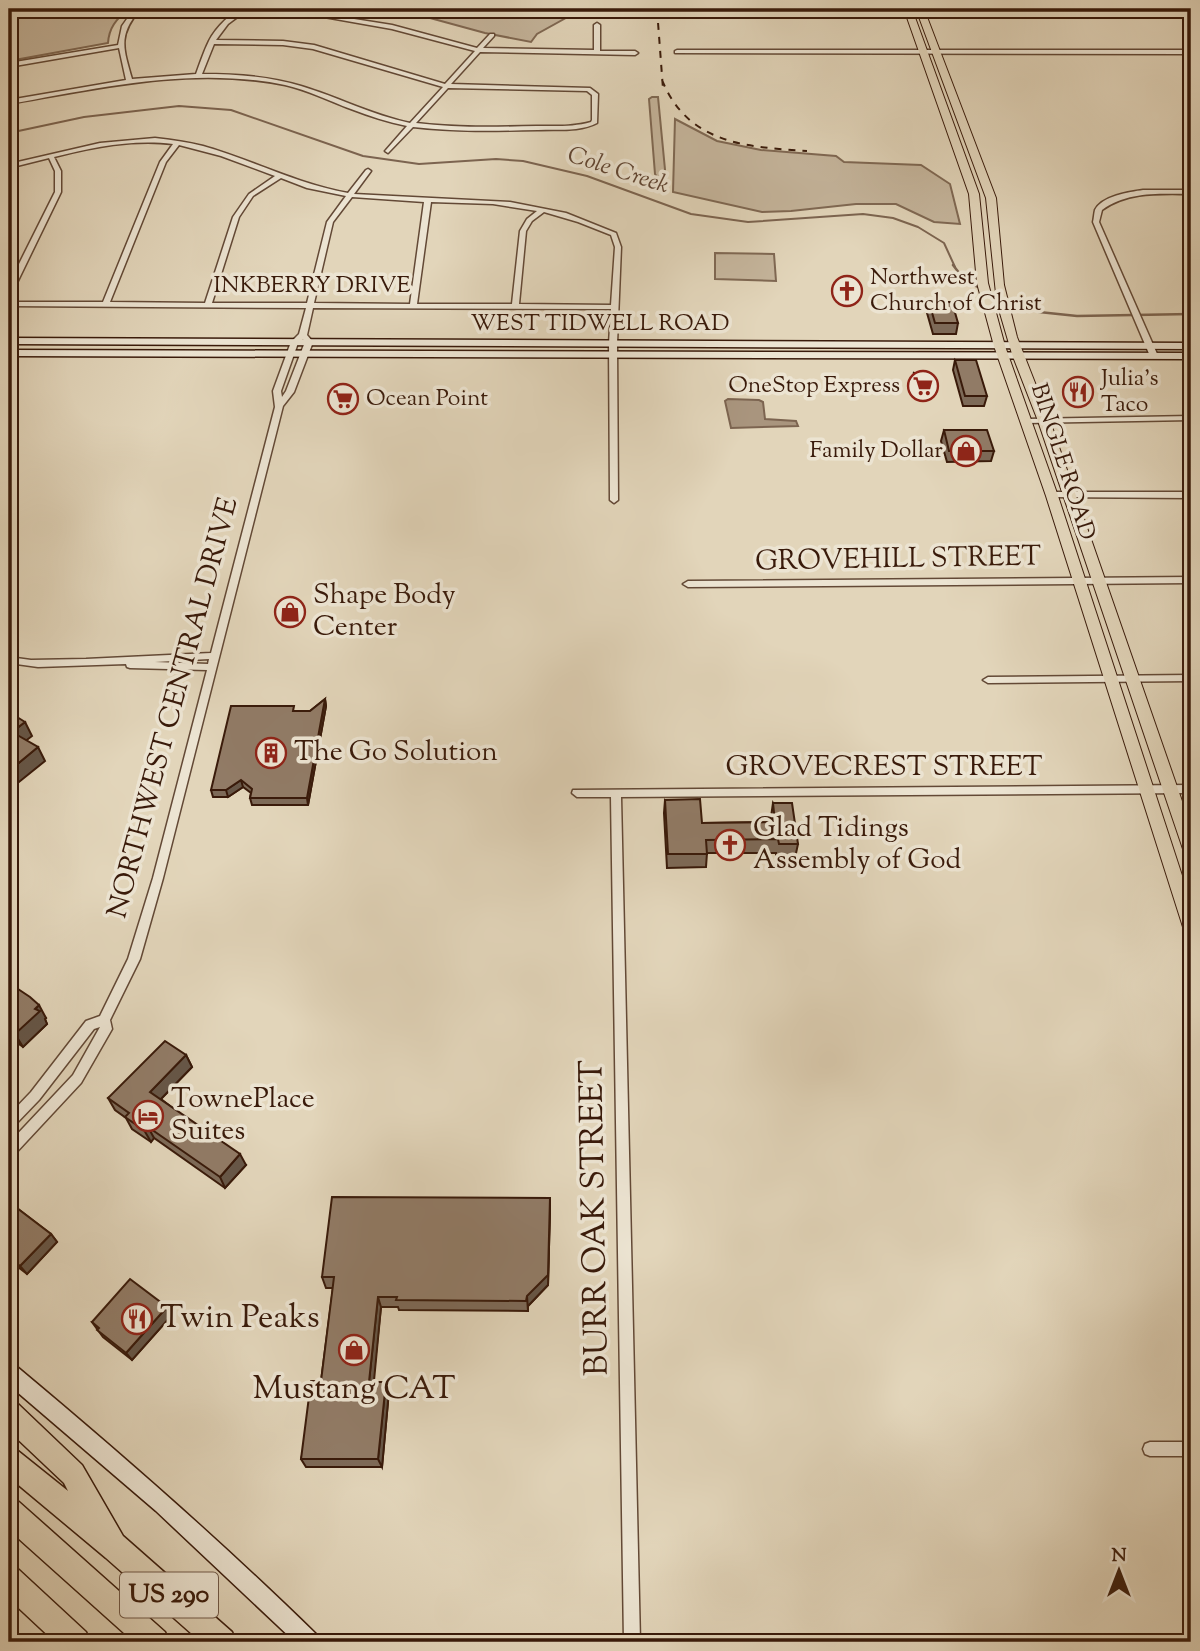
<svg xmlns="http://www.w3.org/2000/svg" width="1200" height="1651" font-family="'Sorts Mill Goudy',serif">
<rect width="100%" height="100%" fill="#e2d5ba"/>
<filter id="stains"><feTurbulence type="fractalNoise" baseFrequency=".00286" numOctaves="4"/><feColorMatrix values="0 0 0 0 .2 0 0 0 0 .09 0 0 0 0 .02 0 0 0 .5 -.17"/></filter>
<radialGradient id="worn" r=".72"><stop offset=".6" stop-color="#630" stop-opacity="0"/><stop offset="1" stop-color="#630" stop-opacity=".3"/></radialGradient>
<!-- green -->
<path fill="#c5b59c" stroke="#7f6853" stroke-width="2" d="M397,9H582L537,34L531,42L485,33Z
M128,10C116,19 109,28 108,43L9,61V11Z
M652,97H658L666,180L660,181L655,174L649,99Z
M675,119L717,141L761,150L836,156L844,162L921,165L950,184L960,224L934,222L896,204H856L791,211L762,212L673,192Z
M715,253L774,254L776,281L715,279Z"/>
<!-- water -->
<path fill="#a9957e" stroke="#7c6450" stroke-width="2" d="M728,399L759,400L763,402L765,419L796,421L798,426L731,428L725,401Z"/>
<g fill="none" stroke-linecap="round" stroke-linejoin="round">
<!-- stream-far1 -->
<path stroke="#7c6450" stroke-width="2" d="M9,133L84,117L179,106L231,110L363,156L419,164L496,159L523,161L587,176L691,214L748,222L863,214L893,218L918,227L944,243L955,267"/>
<!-- stream -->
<path stroke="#7c6450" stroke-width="2.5" d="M953,265L966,282L981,288
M988,292L1039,312L1077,316L1191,314"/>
<!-- minor casing -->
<g stroke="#634936" stroke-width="3">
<path id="minor" d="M134,9H140C118,36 123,47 132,79L196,74C200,63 204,51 209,41C215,29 233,8 248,9L228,24L216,40L283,41L314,45L445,84L475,51L392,29L279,9H291L392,25L477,48L490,34H494V36L483,48L594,50V25L597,23L600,25V51H635L638,53L635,55L480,52L451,84L590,88L598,94L597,123C580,132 558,129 538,130C496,131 455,132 413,127L388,153L385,151L386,150L407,126C388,122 369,116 351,109C329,101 308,90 285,85C192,66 100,88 9,104V100L126,80L119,48L9,67V63L118,45L122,26ZM214,44L283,45L313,49L443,87L410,123C372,115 338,97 301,86C269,76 235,74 202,74ZM448,88L587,91L592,95V120L591,122C574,127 555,126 537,126C496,127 456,128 416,123Z
M677,50H1191V54L675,53V51Z
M155,138C172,140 187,142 203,146C252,160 298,184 348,193L366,170L368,169L371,171L354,194L510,202L566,213L616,233L621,247L617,344L618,500L614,503L610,500L609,344L611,309L313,308L307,335L313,342L294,392L283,406L163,878L140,959L110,1020L112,1029L81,1083L13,1156L9,1158V1143L73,1075L100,1027L94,1029L39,1100L13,1127L9,1129V1115L31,1092L86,1021L100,1016L128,959L153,878L207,670L130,668L127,667L126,664L38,667L9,663V657L31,660L86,659L211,653L275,407L273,391L291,342L299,334L306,308L9,306V302H103L160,162L173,144C133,139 94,147 54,157L61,171V192L13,291L9,293V284L55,192V171L49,158L9,168V164L100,143ZM179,145L221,156L275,176L249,194L233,217L205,303L110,302L166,162ZM281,178L307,188L346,196L327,222L307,303H212L239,217L253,196ZM352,197L424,202L410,304L314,303L333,222ZM431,202L493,204L537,211L527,219L520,231L512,304H417ZM544,212L578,222L611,235L615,247L611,305L519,304L526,231L532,221ZM303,339L305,342L286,391L282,397L281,391L298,343ZM209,659L208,664L155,662Z
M1143,190H1191V194C1159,194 1129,191 1102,210L1099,222L1158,356L1154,358L1150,356L1093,222C1094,218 1094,214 1095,210C1102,196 1129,192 1143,190Z
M1191,416V420L1027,423L1023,421L1027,419Z
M1051,492H1191V498L1048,497L1047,495Z
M1191,577V583L688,587L683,584L688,581Z
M1191,675V681L988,683L983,680L988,677Z
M1191,785V793L621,797L640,1642H624L611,797H577L572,793L573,790Z
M1150,1442H1191V1456H1150L1145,1454L1143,1449L1145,1444Z"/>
</g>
<!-- secondary casing -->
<g stroke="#391a0a" stroke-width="3">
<path id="secondary" d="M9,338L1191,343V349L9,344Z
M9,350L1191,353V359L9,356Z
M9,1364L16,1366C119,1452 221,1541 317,1635L320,1642H295L156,1511L9,1385Z"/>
</g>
<!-- primary casing -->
<g stroke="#391a0a" stroke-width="2">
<path id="primary" d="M904,9H912L979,194L988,283L1005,346L1058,496L1191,903V934L1185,932L1183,927L1046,496L994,346L977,283L969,194Z
M916,9H924L996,198L1004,285L1017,337L1050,421L1191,827V855L1185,853L1183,849L1038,421L1012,354L997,303L986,198Z"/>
</g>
<!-- motorway casing -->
<g stroke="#391a0a" stroke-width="3">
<path id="motorway" d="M9,1400L18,1404L82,1465L123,1536L232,1632L236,1642H201L106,1558L9,1477V1447L18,1451L68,1491L64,1483L9,1431Z
M9,1499L19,1502L165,1632L169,1642H134L9,1530Z
M9,1566L19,1570L86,1632L90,1642H55L9,1599Z"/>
</g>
<!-- minor -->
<use href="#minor" fill="#ece4d2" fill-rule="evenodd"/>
<!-- secondary -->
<use href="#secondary" fill="#ece4d2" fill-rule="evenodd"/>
<!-- primary -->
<use href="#primary" fill="#e2d5ba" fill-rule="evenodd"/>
<!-- motorway -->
<use href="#motorway" fill="#e2d5ba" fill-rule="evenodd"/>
<!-- rail -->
<path stroke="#391a0a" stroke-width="2" stroke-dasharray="7 7" stroke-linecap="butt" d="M657,9L663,89
M676,9L677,20
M662,80C688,144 746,147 807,151"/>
</g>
<!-- wall -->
<path fill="#7d6a58" stroke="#391a0a" stroke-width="2" d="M929,302L958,323L956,334H933L927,313Z
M955,360L987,396L984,406H963L953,370Z
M914,373L934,392L933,396H918L913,376Z
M944,430L994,451L991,461L947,462L941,441Z
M325,699L326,706L308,805H252L250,798L251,793L243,787L228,797H213L211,790L295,711H310Z
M665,800L702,823L772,822L771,817L773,803L798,844L795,858H776V853H707L706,867L667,868L664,813Z
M9,983L46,1018L45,1019L47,1024L23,1047L19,1044L16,1047L9,1042Z
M186,1055L192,1067L161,1099L246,1165L225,1188L154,1138L151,1142L132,1129L126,1118L115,1110L108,1098Z
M9,1202L51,1234L57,1242L27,1274L9,1260Z
M550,1209L548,1285L528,1306V1311L399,1310L398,1307H381L373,1382L389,1391L382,1467H306L301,1459L321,1381L333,1288H326L322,1277Z
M172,1315L132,1360L103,1337L92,1322Z"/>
<!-- shaded-wall -->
<path fill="#665647" stroke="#391a0a" stroke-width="2" d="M325,699L326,706L308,805L307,798Z
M25,722L32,736L19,746L12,732Z
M38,747L45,761L9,790V771Z
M241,780L243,787L228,797L226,790Z
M39,1005L46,1018L45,1019L47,1024L23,1047L15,1034Z
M11,1031L19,1044L16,1047L9,1035Z
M186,1055L192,1067L157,1103L150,1092Z
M148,1127L154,1138L151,1142L144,1130Z
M240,1154L246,1165L225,1188L220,1177Z
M550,1198V1209L548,1285L528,1306V1311L527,1296Z
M51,1234L57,1242L27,1274L20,1266Z
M378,1297L381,1307L373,1391L369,1382Z
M167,1307L172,1315L132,1360L126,1353Z
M386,1382L389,1391L382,1467L378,1459Z"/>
<!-- building -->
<path fill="#917b66" stroke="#391a0a" stroke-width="2" d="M929,302H952L958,323H935Z
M955,360H976L987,396H965Z
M914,373H928L934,392H919Z
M944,430H987L994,451H949Z
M325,699L307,798H250L252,789L241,780L226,790H211L231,706H294L293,711H310Z
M9,712L25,722L12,732L38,747L9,771Z
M700,799L702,823L775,822L773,803H792L798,844H779L778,839L706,840L707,854H668L665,800Z
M9,983L30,997L39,1005L35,1009L40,1011L15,1034L11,1031L9,1034Z
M165,1041L186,1055L150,1092L240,1154L220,1177L148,1127L144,1130L125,1117L129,1113L108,1098Z
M332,1197L550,1198L548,1275L527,1296L526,1301L396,1300L397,1297H378L369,1382H386L378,1459H301L311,1381H321L334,1277H322Z
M9,1202L51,1234L20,1266L9,1257Z
M130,1279L167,1307L126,1353L97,1330L99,1328L92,1322Z"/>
<!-- icons -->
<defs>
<g id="church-ring" transform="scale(1.575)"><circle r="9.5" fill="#ece4d2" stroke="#8f2418" stroke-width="1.5"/><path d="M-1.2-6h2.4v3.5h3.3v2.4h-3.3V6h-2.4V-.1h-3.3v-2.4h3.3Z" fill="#8f2418"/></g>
<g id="supermarket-ring" transform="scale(1.575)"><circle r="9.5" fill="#ece4d2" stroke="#8f2418" stroke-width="1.5"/><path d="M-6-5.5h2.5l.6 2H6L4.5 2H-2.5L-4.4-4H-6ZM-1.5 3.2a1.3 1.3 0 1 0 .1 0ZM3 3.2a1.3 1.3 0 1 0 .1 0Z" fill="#8f2418"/></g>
<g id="restaurant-ring" transform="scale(1.575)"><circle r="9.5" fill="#ece4d2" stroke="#8f2418" stroke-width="1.5"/><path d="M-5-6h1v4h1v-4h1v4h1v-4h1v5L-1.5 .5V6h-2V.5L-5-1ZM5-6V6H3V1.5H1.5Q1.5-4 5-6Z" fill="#8f2418"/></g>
<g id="shop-ring" transform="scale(1.575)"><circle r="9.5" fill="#ece4d2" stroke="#8f2418" stroke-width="1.5"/><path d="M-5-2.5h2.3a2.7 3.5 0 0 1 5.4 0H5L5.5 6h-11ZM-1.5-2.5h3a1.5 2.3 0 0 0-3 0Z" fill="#8f2418"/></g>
<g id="building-ring" transform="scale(1.575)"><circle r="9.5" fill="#ece4d2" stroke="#8f2418" stroke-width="1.5"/><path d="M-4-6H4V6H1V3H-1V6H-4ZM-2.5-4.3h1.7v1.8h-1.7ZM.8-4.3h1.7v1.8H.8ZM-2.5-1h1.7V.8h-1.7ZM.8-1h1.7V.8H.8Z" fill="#8f2418"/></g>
<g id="hotel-ring" transform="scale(1.575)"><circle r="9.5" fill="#ece4d2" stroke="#8f2418" stroke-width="1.5"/><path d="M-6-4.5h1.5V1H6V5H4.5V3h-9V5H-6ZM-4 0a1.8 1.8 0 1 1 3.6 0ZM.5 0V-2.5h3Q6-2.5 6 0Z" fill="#8f2418"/></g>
</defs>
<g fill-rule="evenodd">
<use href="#church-ring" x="847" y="291"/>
<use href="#supermarket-ring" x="923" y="386"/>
<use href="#restaurant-ring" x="1078" y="392"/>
<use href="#supermarket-ring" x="343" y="399"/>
<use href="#shop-ring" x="966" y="451"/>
<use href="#shop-ring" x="290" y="612"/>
<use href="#building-ring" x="271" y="753"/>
<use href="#church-ring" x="730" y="845"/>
<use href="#hotel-ring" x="148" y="1116"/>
<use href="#restaurant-ring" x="137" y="1319"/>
<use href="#shop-ring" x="354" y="1350"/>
</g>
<g text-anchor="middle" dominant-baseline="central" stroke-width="7" stroke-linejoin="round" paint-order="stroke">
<!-- far-poi labels -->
<g font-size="23" fill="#391a0a" stroke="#ece4d2" text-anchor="start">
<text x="870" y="278">Northwest<tspan x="870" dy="26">Church of Christ</tspan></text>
<text x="1101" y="379">Julia's<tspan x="1101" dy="26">Taco</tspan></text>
<text x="900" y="386" text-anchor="end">OneStop Express</text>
<text x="366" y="399">Ocean Point</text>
<text x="943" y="451" text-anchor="end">Family Dollar</text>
</g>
<!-- far-street labels -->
<g font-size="23" fill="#391a0a" stroke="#ece4d2">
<text x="312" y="286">INKBERRY DRIVE</text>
<text x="600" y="324">WEST TIDWELL ROAD</text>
<text transform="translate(1062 462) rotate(72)">BINGLE ROAD</text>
</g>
<!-- far-water labels -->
<g font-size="24" font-style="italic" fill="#604533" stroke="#ece4d2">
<text transform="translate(618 171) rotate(18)">Cole Creek</text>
</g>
<!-- shield labels -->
<rect fill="#ece4d2" stroke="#6f5746" stroke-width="2" x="120" y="1572.5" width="98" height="45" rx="5"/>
<g font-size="26" font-weight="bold" fill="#391a0a">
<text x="169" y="1595">US 290</text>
</g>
<!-- street labels -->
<g font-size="28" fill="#391a0a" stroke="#ece4d2">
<text transform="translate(898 560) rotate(-1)">GROVEHILL STREET</text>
<text transform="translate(174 708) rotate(-75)">NORTHWEST CENTRAL DRIVE</text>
<text x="884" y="768">GROVECREST STREET</text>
</g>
<!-- poi labels -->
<g font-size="28" fill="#391a0a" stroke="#ece4d2" text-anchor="start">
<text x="313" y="596">Shape Body<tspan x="313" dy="32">Center</tspan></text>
<text x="294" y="753">The Go Solution</text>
<text x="753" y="829">Glad Tidings<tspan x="753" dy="32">Assembly of God</tspan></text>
<text x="171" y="1100">TownePlace<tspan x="171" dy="32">Suites</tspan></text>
</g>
<!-- near-street labels -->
<g font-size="33" fill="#391a0a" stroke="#ece4d2">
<text transform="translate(596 1218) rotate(-91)">BURR OAK STREET</text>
</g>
<!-- near-poi labels -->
<g font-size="33" fill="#391a0a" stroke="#ece4d2" text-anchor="start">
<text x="160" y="1319">Twin Peaks</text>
<text x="354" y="1390" text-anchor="middle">Mustang CAT</text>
</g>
</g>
<!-- margin -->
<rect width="1200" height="1651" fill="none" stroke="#e2d5ba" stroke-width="35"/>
<rect x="10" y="10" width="1179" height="1630" fill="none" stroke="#391a0a" stroke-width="3.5"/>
<rect x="18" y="18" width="1165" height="1616" fill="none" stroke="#391a0a" stroke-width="2"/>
<!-- north arrow -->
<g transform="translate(1119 1571)" stroke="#ece4d2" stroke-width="5" paint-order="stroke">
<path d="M0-5L12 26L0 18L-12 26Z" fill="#391a0a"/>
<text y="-10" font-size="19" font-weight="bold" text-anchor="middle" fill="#391a0a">N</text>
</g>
<rect width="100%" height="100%" filter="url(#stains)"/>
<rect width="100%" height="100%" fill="url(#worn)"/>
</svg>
